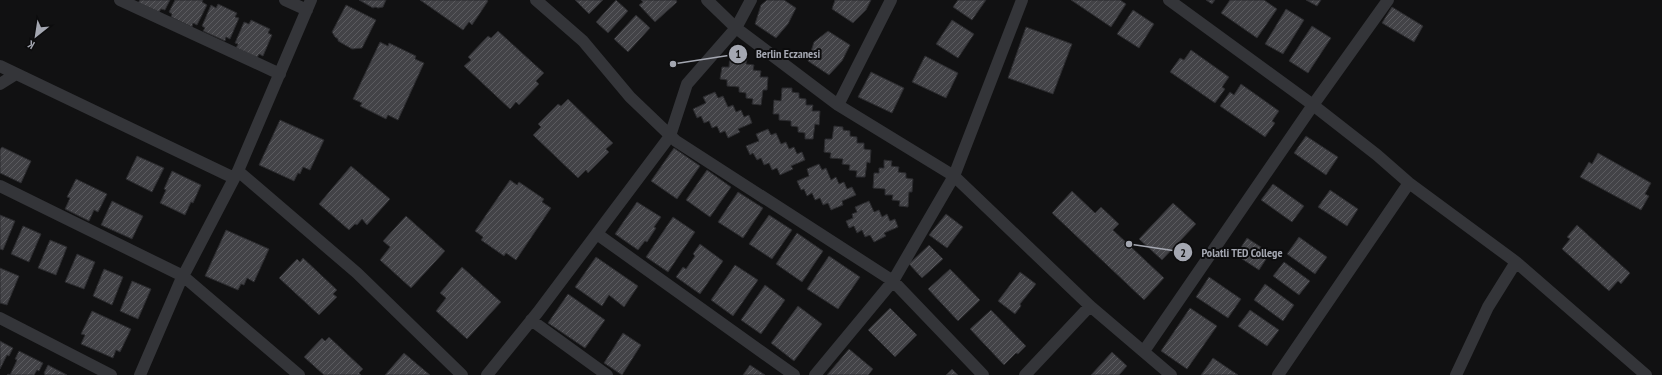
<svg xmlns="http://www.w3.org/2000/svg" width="1662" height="375" font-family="'PT Sans Narrow',sans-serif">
<defs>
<pattern id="building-hatch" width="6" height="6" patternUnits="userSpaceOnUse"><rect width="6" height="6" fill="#434347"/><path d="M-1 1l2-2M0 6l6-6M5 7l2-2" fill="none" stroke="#5b5b5f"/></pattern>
</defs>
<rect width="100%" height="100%" fill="#111112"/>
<!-- building -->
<path fill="url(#building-hatch)" stroke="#2b2b2e" d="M140,0H170L165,10L161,9L159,12L138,3Z
M175,0H203L202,2L207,5L197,25L193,23L192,27L171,17L172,14L169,12Z
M359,0H386L383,7L378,8L375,7L373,8Z
M420,0H487L488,1L472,25L469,22L463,30Z
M575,0H603L589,14Z
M616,0L628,11L608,33L596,22Z
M641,0H676L677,2L655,22L639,5L643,2Z
M767,0H784L796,8L788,24L776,38L755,24L761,5Z
M835,0H871L866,10L853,23L832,9Z
M958,0H986L972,20L953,7Z
M1071,0H1120L1126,4L1111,27Z
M1206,0H1215L1212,4Z
M1230,0H1264L1277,9L1257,38L1221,13Z
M1306,0H1321L1317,6Z
M218,4L237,13L235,17L239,18L230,39L226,37L225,41L203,31L205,28L202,26L211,5L216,8Z
M346,5L376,20L362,48L352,49L338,41V39L335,37L332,32Z
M1392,7L1423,26L1414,42L1382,23Z
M1286,9L1304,20L1283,54L1265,44Z
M1133,10L1154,24L1139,48L1117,34Z
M636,15L650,28L628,52L614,39Z
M251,20L270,29L268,33L272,35L263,56L259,54L257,58L236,48L238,44L235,43L244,22L249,24Z
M952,20L974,34L958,58L936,44Z
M1312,26L1331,38L1308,73L1289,61Z
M1026,27L1072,44L1053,94L1008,78Z
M498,31L544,73L536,81L539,84L519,105L516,102L510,109L464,66L471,60L468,57L488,36L491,38Z
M828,31L850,45L842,61L829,75L808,61L814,42Z
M380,42L388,46L389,43L416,56L415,59L424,63L398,120L388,115L386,119L360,106L362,103L353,99Z
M1191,50L1229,77L1222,87L1225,89L1215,103L1170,72L1180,58L1184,60Z
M730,53L740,55L739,58L747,59L746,64L754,65L753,70L761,71L760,77H768L767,90H763L761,105L752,104L753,99L746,98V93L739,92V87L727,86V80L720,79L722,67H729Z
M925,56L958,73L946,98L912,82Z
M871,72L904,88L892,113L858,97Z
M1241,84L1279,111L1272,121L1275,123L1265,137L1220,106L1230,92L1234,95Z
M782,88H792V92L799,93V98L806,99V105H813L812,111H820L819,125L815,124L813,139H805V133L798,132V127L791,126V121L779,120V114H773L774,100L781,101Z
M715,92L718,98L723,96L728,107L733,105L736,112L741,110L744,117L749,115L752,123L738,129L740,132L728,138L725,131L720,133L717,126L712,128L709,121L704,123L701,116L697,118L693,109L706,103L703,97Z
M568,99L613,143L606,149L609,152L588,173L586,170L578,178L533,135L541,127L538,124L558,104L561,106Z
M280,120L324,140L310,170L303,167L300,174L298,173L294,181L259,165Z
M834,126L843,127V130L850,131V136L857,137V143H864V149L871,150L870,163L867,162L865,177H856L857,171L849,170L850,165L842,164L843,159L830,158L831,153L824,152L825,139H832Z
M768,129L771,135L776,133L781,144L786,142L789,149L794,147L797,154L802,152L805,160L791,166L793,169L780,175L777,168L772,170L769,163L764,165L761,158L757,160L753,153L750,155L746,146L759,141L756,134Z
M1306,136L1338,157L1326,175L1294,153Z
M2,147L31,161L21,183L0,173V150Z
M674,148L700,166L677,199L651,181Z
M1598,153L1651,183L1645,194L1649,196L1641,210L1580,177L1589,162L1592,164Z
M137,156L164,168L152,192L126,179Z
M884,160L892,161L891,166L899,167L898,172L906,173V178L913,179L912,192H909L908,207L899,206L900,201L892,200L893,195H885V189L873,188L874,173H879V168H884Z
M819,164L822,170L826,168L831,180L836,177L839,184L844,182L847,189L852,187L856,195L842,201L843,205L831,210L828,203L823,205L820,198L815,200L812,193L807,196L804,189L801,190L797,181L809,176L807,169Z
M351,166L390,199L367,225L362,219L357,225L355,224L349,230L319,204Z
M707,170L731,187L710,217L686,200Z
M172,171L201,185L193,203L191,202L185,215L160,203L166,190L164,189Z
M76,179L107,194L98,212L94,210L89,221L65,209L70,198L67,197Z
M510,180L517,185L519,182L544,199L542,202L551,208L516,260L506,253L504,256L481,240L483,237L475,231Z
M1273,184L1304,206L1292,222L1261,200Z
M1330,190L1358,209L1347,226L1318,207Z
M1072,191L1095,213L1101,207L1119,224L1113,230L1164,278L1144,300L1052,213Z
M738,192L763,208L743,238L718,222Z
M112,201L143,216L132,239L101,225Z
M869,201L874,212L879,210L882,217L887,214L890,221L895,219L898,227L884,233L886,236L874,242L870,235L865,237L862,230L857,233L854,226L849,228L846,221L853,218L852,214L857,212L855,207Z
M637,202L661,217L654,227L656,228L647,242L645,241L638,250L615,234Z
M1173,203L1196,224L1162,260L1139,239Z
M946,214L963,227L947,248L929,235Z
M0,215L15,221L3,250L0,249Z
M769,215L792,230L772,259L749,244Z
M406,216L445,251L411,288L380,260L390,247L383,241Z
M673,217L695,232L668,272L646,257Z
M1577,225L1630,273L1621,284L1618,281L1609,291L1562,249L1570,239L1567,237Z
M23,226L41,234L29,262L11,254Z
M226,230L269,249L254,282L247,278L244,285L241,284L238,290L205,276Z
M797,233L823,251L802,282L776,264Z
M1299,237L1327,257L1315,274L1287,254Z
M1247,238L1270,253L1259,270L1236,255Z
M50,240L67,247L56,275L38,268Z
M700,244L723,261L700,294L676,277L683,267L686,269L695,256L693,254Z
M929,245L943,259L922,278L909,264Z
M77,254L95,262L84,289L65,282Z
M829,256L860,277L838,309L807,289Z
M596,257L638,286L624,307L609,295L602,306L575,287Z
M303,258L337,290L333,294L337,297L319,315L279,278L297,259L300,262Z
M1284,262L1310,281L1299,295L1273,276Z
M735,265L758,280L733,316L711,300Z
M462,267L501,302L467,339L436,311L446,298L440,293Z
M0,268L19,276L7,305L0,303Z
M104,269L123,277L112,305L93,296Z
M950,269L980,300L958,321L928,289Z
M1020,272L1036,284L1020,304L1021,306L1015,314L998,301Z
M1209,277L1241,299L1228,318L1196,297Z
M132,281L151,289L138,319L120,311Z
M1265,284L1294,305L1283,321L1254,300Z
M765,285L785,300L761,334L741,320Z
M568,294L605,320L585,348L548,323Z
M798,306L822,324L794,361L771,343Z
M890,308L917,335L895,357L868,330Z
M1190,308L1217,326L1187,369L1161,351Z
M991,310L1026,346L1018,354L1016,353L1004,365L970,329Z
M1250,310L1279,330L1267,346L1238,326Z
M92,311L131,329L120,352L116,350L113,358L81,344L85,335L81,334Z
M623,333L641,345L622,375L604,363Z
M329,337L363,369L359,373L361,375H324L304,357L322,338L325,341Z
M0,341L13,348L9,356L7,355L0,369Z
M849,349L873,369L868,375H827Z
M19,351L43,363L39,371L37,370L34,375H7L8,374L10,375L17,360L15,359Z
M1112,352L1127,366L1119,375H1091Z
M404,353L430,375H385Z
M1213,358L1238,375H1201Z
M48,365L67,375H45L44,373Z
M750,365L765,375H743Z
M952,369L958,375H946Z"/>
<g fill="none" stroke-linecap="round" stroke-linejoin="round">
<!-- minor -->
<path stroke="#343539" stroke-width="12" d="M120,0L280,74
M285,0L307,10
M536,0L583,41L630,97L676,141L893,281L983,375
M707,0L736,28L838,105L954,176L1090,306L1171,375
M1169,0L1313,105L1377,155L1409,183L1516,262L1646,375
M0,66L234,178
M0,84L16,74
M838,105L891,0
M238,171L357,273L462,375
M0,186L183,276L299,375
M597,234L794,375
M0,318L111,375
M531,320L607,375
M1144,351L1313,105L1388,0
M140,375L180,282L238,171L311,0
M487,375L538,312L670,136L687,84L736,28L751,0
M815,375L893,281L954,176L1022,0
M1025,375L1090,306
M1278,375L1409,183
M1456,375L1488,307L1516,262"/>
</g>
<!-- callouts -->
<path fill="none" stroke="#a4a7b1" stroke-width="1.5" d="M673 64L738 54M1129 244L1183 252"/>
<g fill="#a4a7b1" stroke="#0c0c0d" stroke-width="1.5">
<circle cx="673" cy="64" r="4"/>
<circle cx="1129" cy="244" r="4"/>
<circle cx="738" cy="54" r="10"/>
<circle cx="1183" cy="252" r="10"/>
</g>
<g font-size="12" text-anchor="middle" font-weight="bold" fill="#111">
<text x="738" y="58">1</text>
<text x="1183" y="257">2</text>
</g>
<g font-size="12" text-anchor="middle" font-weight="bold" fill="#a4a7b1" stroke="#0c0c0d" stroke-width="4" stroke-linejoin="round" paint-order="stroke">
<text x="788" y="58">Berlin Eczanesi</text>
<text x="1242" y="257">Polatli TED College</text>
</g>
<!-- north arrow -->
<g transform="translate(36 36) rotate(210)" stroke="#0c0c0d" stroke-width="3" paint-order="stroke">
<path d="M0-3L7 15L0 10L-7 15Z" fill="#a4a7b1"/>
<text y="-6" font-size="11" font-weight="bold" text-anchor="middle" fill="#a4a7b1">K</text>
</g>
</svg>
